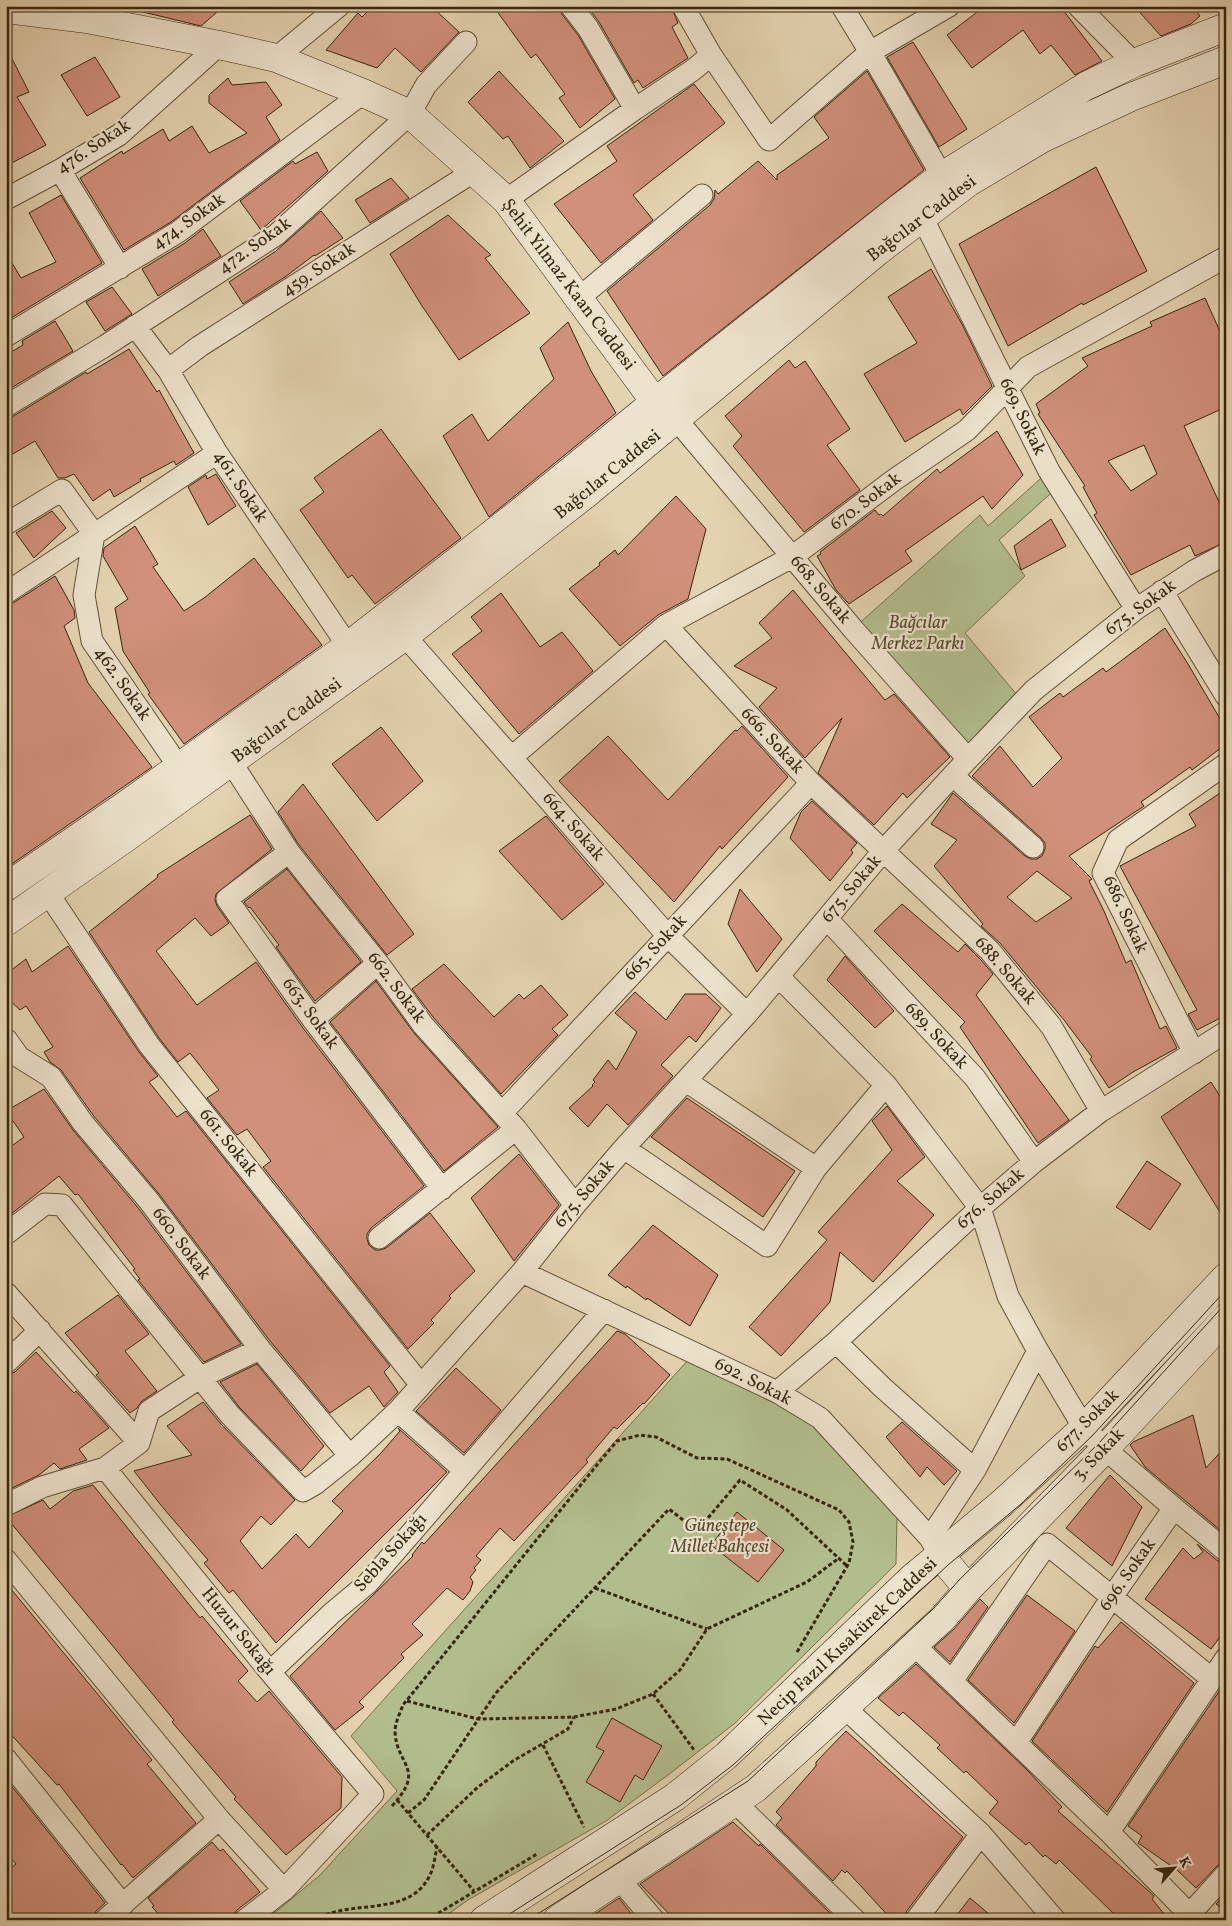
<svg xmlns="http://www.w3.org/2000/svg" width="1232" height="1926" font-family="Vollkorn,serif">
<rect width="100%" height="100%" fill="#e4d3b1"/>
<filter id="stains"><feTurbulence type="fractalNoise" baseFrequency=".004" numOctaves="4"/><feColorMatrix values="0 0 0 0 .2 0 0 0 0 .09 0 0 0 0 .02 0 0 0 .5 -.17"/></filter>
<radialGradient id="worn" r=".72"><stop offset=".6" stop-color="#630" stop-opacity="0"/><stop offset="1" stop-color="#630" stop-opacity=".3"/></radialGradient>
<!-- green -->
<path fill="#b2bd8d" stroke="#74714d" d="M1049,471L1059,486L999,540L1025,576L965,633L1023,702L968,759L853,629L980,515L988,526Z
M688,1360L807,1419L897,1517L896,1564L734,1724L668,1775L606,1821L468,1900L440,1920H266L320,1875L397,1791L351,1736Z"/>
<!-- building -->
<path fill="#d1907b" stroke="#36250d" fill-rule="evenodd" d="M144,6H224L201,26L143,12Z
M373,6H431L459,32L421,72L395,48L377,68L326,50L358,13L362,17Z
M493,6H559L561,13L578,35L615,99L580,128L559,98L565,94L536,54L531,58Z
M587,6H671L678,23L672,27L688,58L643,88L638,80L634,83L599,22Z
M985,6H1060L1102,61L1075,75L1051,45L1040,54L1023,30L972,68L947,35Z
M1134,6H1193L1200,16L1191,24L1161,36Z
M913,42L967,129L939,147L887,57Z
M6,47L29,92L17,97L46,145L6,166Z
M95,57L120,97L87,116L61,75Z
M499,71L564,141L530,168L508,136L503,139L468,102Z
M867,71L924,170L663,376L607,291L710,205L714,199L715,190L718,194L758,161L777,180V175L829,138L814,117Z
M228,78L232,85L266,82L282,105L266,117L280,140L171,222L124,250L80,178L122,151L123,154L163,129L169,141L192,126L209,153L247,133L209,103V95Z
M694,84L725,123L633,195L653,220L601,263L554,204L617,161L607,146Z
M317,152L328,171L261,230L240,201L293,161L295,164Z
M1096,167L1147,271L1083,305L1082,303L1008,346L959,244Z
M391,178L409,198L370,223L355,200Z
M61,195L102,263L11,318L6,309V253L21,278L56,262L29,213Z
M321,211L343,238L315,256L314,255L285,277L243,304L229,282L276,251Z
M448,215L491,255L485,258L530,313L459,360L422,306L390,254Z
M203,229L221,256L158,296L142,269L185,243Z
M931,269L963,326L992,386L963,415L960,409L905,442L864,374L917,343L888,297Z
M112,287L132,314L105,331L86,302Z
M1205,298L1226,345V407L1184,426L1226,517V542L1195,556L1190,545L1131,575L1094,515L1097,513L1083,487L1085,486L1038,414L1040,413L1036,404L1088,366L1082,358L1152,326L1150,322ZM1144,445L1157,474L1131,491L1108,461Z
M55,321L73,351L6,391V355L23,345L22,341Z
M568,322L591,371L616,413L489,517L443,436L472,414L488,441L554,379L540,348Z
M129,349L157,392L159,390L194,453L176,465L174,461L140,479L141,481L114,497L110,489L93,501L74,474L65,478H58L35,441L6,458V418L12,417L86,372L87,374Z
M789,360L795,368L805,361L850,429L827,445L860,490L804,532L733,446L742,436L725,416Z
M381,429L461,538L375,604L352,575L348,578L300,510L324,492L314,478Z
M997,431L1023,475L992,509L983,496L905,551L912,561L849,604L836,590L817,556L821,554L820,552L875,510L879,515L881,514L883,516L937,469L940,473Z
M216,474L236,506L208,525L188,487L206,475L207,479Z
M676,496L706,529L688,599L658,615L620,646L569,589L600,565L599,563L615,550L618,555Z
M52,511L66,528L34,558L16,533Z
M1051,519L1066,546L1021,570L1014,546Z
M135,526L158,564L153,567L184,611L204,598L254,558L322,645L184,744L148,694L150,693L123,651L115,608L128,599L103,556L104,548Z
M55,576L74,610L75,618L64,626L88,683L152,767L6,868V605L13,603Z
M793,590L885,700L894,694L950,757L907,798L903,793L874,825L818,773L842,718L805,758L759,707L777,688L734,666L772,638L759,623Z
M501,593L540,647L562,632L593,671L519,734L452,654L482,631L471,617Z
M1165,628L1188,664L1226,729V744L1192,770L1190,767L1141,802L1144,806L1069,856L1092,879L1089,881L1104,911L1126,963L1131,960L1160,1029L1166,1026L1177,1048L1133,1072L1109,1088L1090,1059L1092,1057L1064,1020L1000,943L981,926L983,924L934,866L957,840L931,824L953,793L1025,856L1031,859H1037L1042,856L1045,849V843L1041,838L972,776L1000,746L1033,787L1062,758L1029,717L1060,693L1063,697L1103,668L1106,672ZM1037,871L1072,898L1036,922L1007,897Z
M742,726L788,777L722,849L720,846L674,902L559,781L608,736L668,800L735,730L737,731Z
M381,727L423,781L377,821L332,764Z
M303,784L414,934L387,955L299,845L278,812Z
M1226,789V1015L1197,1030L1188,1014L1197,1010L1120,866L1196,826L1189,814Z
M812,801L857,843L851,850L853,853L830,881L790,838L801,812Z
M250,815L272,849L216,894L215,900L217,906L229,923L211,936L195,918L156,951L197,1005L256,962L303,1028L424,1186L371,1228L367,1234V1239L369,1245L375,1250H380L386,1248L430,1213L475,1271L449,1296L451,1298L431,1320L434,1323L408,1349L263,1167L271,1161L247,1129L237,1135L207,1098L219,1090L190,1053L178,1062L159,1038L89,932L158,877L157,875Z
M546,816L604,884L562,920L499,851Z
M287,869L361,962L315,1001L276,947L279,945L250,907L249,908L244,902Z
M740,889L782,939L757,972L728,924Z
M902,904L958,952L965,944L981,960L993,974L976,995L1069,1120L1038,1143L960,1027L965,1022L874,931Z
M68,946L139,1052L158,1076L149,1082L177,1117L186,1111L390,1366L384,1372L398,1392L384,1407L369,1386L330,1413L270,1341L159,1194L93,1115L61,1070L50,1062L44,1052L53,1047L26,1006L20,1010L6,997V974L26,959L32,972Z
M845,956L894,1011L875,1028L827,980Z
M444,964L494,1017L519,994L524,999L541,985L568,1015L552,1029L558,1035L501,1094L433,1017L412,989Z
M376,981L414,1033L498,1127L444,1171L330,1022Z
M635,992L666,1020L685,994H706L721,1008L696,1042L689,1036L661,1065L673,1076L628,1125L607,1104L588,1127L569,1108L593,1086L592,1085L595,1082L593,1080L608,1060L616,1070L637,1032L615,1013Z
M1211,1082L1226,1106V1222L1161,1117Z
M44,1089L73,1130L139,1209L241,1344L204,1362L138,1280L140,1279L133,1270L135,1269L78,1194L75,1195L59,1176L6,1218V1150L24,1137L6,1111Z
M687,1098L795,1171L763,1217L651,1137Z
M887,1106L925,1157L897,1181L934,1215L873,1282L840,1252L830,1302L781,1356L749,1327L827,1240L818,1232L892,1150L872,1121Z
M519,1154L559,1205L514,1261L471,1198Z
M1147,1161L1181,1184L1150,1230L1116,1207Z
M653,1225L718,1275L690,1326L647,1298L646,1300L627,1286L626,1288L608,1275Z
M118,1295L149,1334L125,1351L157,1391L142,1401L137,1408L130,1413L96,1375L99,1373L65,1333Z
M617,1331L625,1334L670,1375L644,1404L643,1403L617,1429L614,1427L586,1460L588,1462L514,1541L500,1528L476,1556L481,1560L474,1568L476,1570L470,1577L473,1582L470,1591L463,1600L447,1588L412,1624L423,1635L401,1654L404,1658L359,1702L364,1707L335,1730L290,1676L413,1556L412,1555L422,1542L424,1544Z
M36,1352L74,1393L76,1391L109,1428L79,1449L87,1460L60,1469L54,1463L39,1475L6,1491V1375L15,1372Z
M257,1364L324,1446L301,1471L239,1407L220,1382Z
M456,1368L501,1410L464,1453L416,1411Z
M203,1402L221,1424L295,1500L271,1525L261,1516L240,1541L262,1569L296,1534L309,1548L343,1511L332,1501L381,1453L400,1431L398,1428L447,1472L276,1643L233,1590L229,1593L204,1563L208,1560L164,1509L134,1471L192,1455L167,1426Z
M1193,1415L1206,1468L1226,1446V1535L1145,1467L1130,1445L1133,1442Z
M902,1422L957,1471L944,1485L927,1467L920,1477L886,1437Z
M1110,1475L1142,1507L1112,1566L1066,1528Z
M93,1485L200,1618L202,1616L248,1671L238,1681L257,1702L269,1691L342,1777L341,1808L286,1855L234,1799L236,1797L172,1722L174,1720L6,1517L43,1500L50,1509L73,1491Z
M737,1512L784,1550L758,1582L711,1545Z
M1197,1544L1218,1561L1226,1563V1629L1211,1649L1145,1599L1183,1548L1194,1559L1203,1552Z
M6,1583L152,1760L147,1764L196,1823L133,1878L122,1864L121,1865L59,1784L57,1785L6,1729Z
M1027,1595L1075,1631L1014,1723L968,1680Z
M980,1599L988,1607L950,1662L934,1647L953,1630Z
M1121,1622L1194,1683L1107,1812L1032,1741L1095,1646L1098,1648Z
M916,1664L1027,1770L1062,1807L1058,1811L1152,1894L1154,1896L1152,1899L1169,1920H1120L1059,1860L1056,1864L1045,1855L1043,1857L1029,1842L1026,1845L989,1813L998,1802L966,1771L964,1773L937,1748L940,1745L903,1712L899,1716L878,1698Z
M1226,1681V1862L1217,1866L1196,1888L1177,1870L1138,1843L1142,1836L1128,1826Z
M612,1718L662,1746L643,1780L635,1775L620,1802L586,1782L604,1751L596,1747Z
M846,1731L963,1837L906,1912L904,1920H892L847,1871L845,1873L842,1870L833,1881L776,1825L782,1818L776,1812L816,1766V1762Z
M6,1779L105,1903L96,1911L93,1920H6V1872L16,1864L6,1852Z
M733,1822L759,1846L760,1844L837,1920H675L640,1884Z
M212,1842L220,1851L223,1849L260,1892L237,1910L230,1920H164L152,1907L154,1906L148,1898Z
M1226,1893V1912L1216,1904Z
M619,1898L636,1920H586Z
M970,1898L996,1920H953Z"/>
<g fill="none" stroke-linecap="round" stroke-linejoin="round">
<!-- street casing -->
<g stroke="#625036" stroke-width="23">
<path id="street" d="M571,6L588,28L635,109
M683,6L711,55L769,140L870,52L949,6
M842,6L870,52L942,176
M1078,6L1134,63
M276,58L339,6
M60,170L120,268
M6,199L60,170L119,135L219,45
M506,200L635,109L693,70L711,55
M922,217L1049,471L1136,609
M579,298L702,195
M135,326L168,370L217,453L348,646
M6,336L178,232L363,93
M168,370L200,346L473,172
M6,406L105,346L276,235L410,114L426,85L466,42
M676,419L853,629L968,759
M6,524L62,490L94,534L84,595L92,641L179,767
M1162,591L1226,696
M6,593L217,453
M666,625L811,783L990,951L1051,1026L1101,1111
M405,636L667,935L747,1014
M512,757L666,625L792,557L894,480L967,430L1028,367L1226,257
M231,762L289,852L318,889L378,963L423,1025L516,1129L575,1205
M953,776L1033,847
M289,852L227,899L313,1020L442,1189
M48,893L149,1045L421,1385
M827,919L975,1078L1034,1162
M779,977L886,1085L980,1208L1008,1296L1038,1351L1084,1428L1105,1449L1174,1508L1112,1597L1016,1743
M313,1020L378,963
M6,1039L19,1057L51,1077L83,1123L149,1201L260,1349L350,1456
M1194,1053L1103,873L1118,840L1226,764
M686,1081L816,1168
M502,1113L811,783
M624,1148L767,1246L816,1168L886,1085
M6,1234L45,1204L62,1205L230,1415L303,1491L315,1484L350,1456L398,1411L522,1272L575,1205L624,1148L747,1014L884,850L968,759L1034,690L1136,609L1194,571L1226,554
M379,1238L516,1129
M522,1272L777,1392L820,1418L930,1538L939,1554
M6,1293L139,1443
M836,1342L882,1387L975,1470
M6,1363L40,1330
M777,1392L836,1342L980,1208L1034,1162L1101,1111L1226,1032
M398,1411L465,1471
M105,1468L270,1672L373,1794L284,1890L245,1920
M6,1505L42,1487L105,1468L139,1443L149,1411L201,1377L260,1349
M1174,1508L1226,1551
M930,1538L975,1470L1038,1351
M6,1560L219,1819L284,1890
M913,1644L1109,1832L1195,1920
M270,1672L332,1613L368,1583L604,1310
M952,1681L1047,1544L1212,1679
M845,1708L981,1834L1055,1920
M6,1759L123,1905
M735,1802L855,1920
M1109,1832L1226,1658
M619,1879L654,1920
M1189,1915L1226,1874
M105,1920L219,1819
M916,1920L981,1834"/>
</g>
<!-- secondary casing -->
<g stroke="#36250d" stroke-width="29">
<path id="secondary" d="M6,9L87,19L219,45L276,58L363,93L410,114L506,200L655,402L669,414
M6,887L127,804L348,646L515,516L655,402L898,209L942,176L1086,86L1134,63L1226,27
M6,922L127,837L405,636L586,494L878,251L969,182L1043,138L1131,97L1226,60
M968,1589L1105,1449L1226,1318
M484,1920L675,1797L726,1756L911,1579L1001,1504L1084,1428L1226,1277
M557,1920L756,1788L941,1620L968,1589L939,1554"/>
</g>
<!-- path -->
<path stroke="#36250d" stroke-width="3" stroke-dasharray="4 2.5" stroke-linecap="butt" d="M595,1588L707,1629
M653,1694L694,1750
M407,1701L478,1719L574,1717L616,1709L653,1694L680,1670L707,1629L807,1582L839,1558
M543,1745L584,1827
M397,1800L474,1891
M392,1806C427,1768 396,1766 395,1731C395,1723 400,1713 403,1705L601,1460L617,1441L640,1435L656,1437L697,1458L727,1459L839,1510L849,1522L853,1542L849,1563L797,1652
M408,1813L424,1800L496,1693L669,1509L697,1531L740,1480L787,1510L847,1566
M427,1835L478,1787L513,1761L568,1729L574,1717
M314,1920C322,1916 330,1913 339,1911C370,1904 412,1910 429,1877C434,1868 435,1856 437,1847
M427,1920L537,1854"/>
<!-- street -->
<use href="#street" stroke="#ede2cc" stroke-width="21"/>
<!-- secondary -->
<use href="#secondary" stroke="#ede2cc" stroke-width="28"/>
<!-- tram -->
<path stroke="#36250d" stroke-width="1" d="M500,1920L681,1805L733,1765L948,1565L1021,1504L1092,1436L1226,1290
M528,1920L748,1781L934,1608L960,1579L1099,1443L1226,1303"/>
</g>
<g text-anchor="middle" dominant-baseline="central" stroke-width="4.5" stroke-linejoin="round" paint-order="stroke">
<!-- street labels -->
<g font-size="18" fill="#36250d" stroke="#ede2cc">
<text transform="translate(94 147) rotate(-33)">476. Sokak</text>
<text transform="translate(922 219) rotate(-37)">Bağcılar Caddesi</text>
<text transform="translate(189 222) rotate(-35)">474. Sokak</text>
<text transform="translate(255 246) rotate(-35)">472. Sokak</text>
<text transform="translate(319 270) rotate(-33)">459. Sokak</text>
<text transform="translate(568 285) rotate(53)">Şehit Yılmaz Kaan Caddesi</text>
<text transform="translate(1022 417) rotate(64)">669. Sokak</text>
<text transform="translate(608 475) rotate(-39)">Bağcılar Caddesi</text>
<text transform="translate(240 487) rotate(56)">461. Sokak</text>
<text transform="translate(866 502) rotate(-37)">670. Sokak</text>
<text transform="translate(820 590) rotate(50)">668. Sokak</text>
<text transform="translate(1141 608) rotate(-36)">675. Sokak</text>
<text transform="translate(122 684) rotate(55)">462. Sokak</text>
<text transform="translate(287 721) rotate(-36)">Bağcılar Caddesi</text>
<text transform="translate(772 741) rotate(47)">666. Sokak</text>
<text transform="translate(573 827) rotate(49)">664. Sokak</text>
<text transform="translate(852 889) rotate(-50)">675. Sokak</text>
<text transform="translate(1125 915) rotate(65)">686. Sokak</text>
<text transform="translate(656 948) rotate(-47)">665. Sokak</text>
<text transform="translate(1005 971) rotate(49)">688. Sokak</text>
<text transform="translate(396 988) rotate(53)">662. Sokak</text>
<text transform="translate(310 1014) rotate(54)">663. Sokak</text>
<text transform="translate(936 1036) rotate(47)">689. Sokak</text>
<text transform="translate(228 1143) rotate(51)">661. Sokak</text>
<text transform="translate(585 1194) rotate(-50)">675. Sokak</text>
<text transform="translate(991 1199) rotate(-41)">676. Sokak</text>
<text transform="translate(181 1244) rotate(53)">660. Sokak</text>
<text transform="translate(753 1382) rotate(27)">692. Sokak</text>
<text transform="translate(1088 1421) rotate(-45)">677. Sokak</text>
<text transform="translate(1099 1455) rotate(-46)">3. Sokak</text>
<text transform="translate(391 1553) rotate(-48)">Sebla Sokağı</text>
<text transform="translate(1128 1575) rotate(-55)">696. Sokak</text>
<text transform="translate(238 1632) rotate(51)">Huzur Sokağı</text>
<text transform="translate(848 1642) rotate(-43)">Necip Fazıl Kısakürek Caddesi</text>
</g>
<!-- park labels -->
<g font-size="18" font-style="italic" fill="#554b2d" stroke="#ede2cc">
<text x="918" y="623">Bağcılar<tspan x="918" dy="21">Merkez Parkı</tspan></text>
<text x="720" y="1526">Güneştepe<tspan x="720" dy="21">Millet Bahçesi</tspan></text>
</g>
</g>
<!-- margin -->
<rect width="1232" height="1926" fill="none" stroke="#e4d3b1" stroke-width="25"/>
<rect x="8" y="8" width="1217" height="1911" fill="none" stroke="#36250d" stroke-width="2.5"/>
<rect x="12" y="12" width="1207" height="1901" fill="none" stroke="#36250d"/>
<!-- north arrow -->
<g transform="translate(1174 1868) rotate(63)" stroke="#ede2cc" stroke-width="4" paint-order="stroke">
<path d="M0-4L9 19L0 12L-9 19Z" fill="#36250d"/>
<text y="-8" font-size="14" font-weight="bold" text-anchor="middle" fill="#36250d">K</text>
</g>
<rect width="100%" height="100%" filter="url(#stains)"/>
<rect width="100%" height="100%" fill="url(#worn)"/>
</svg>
